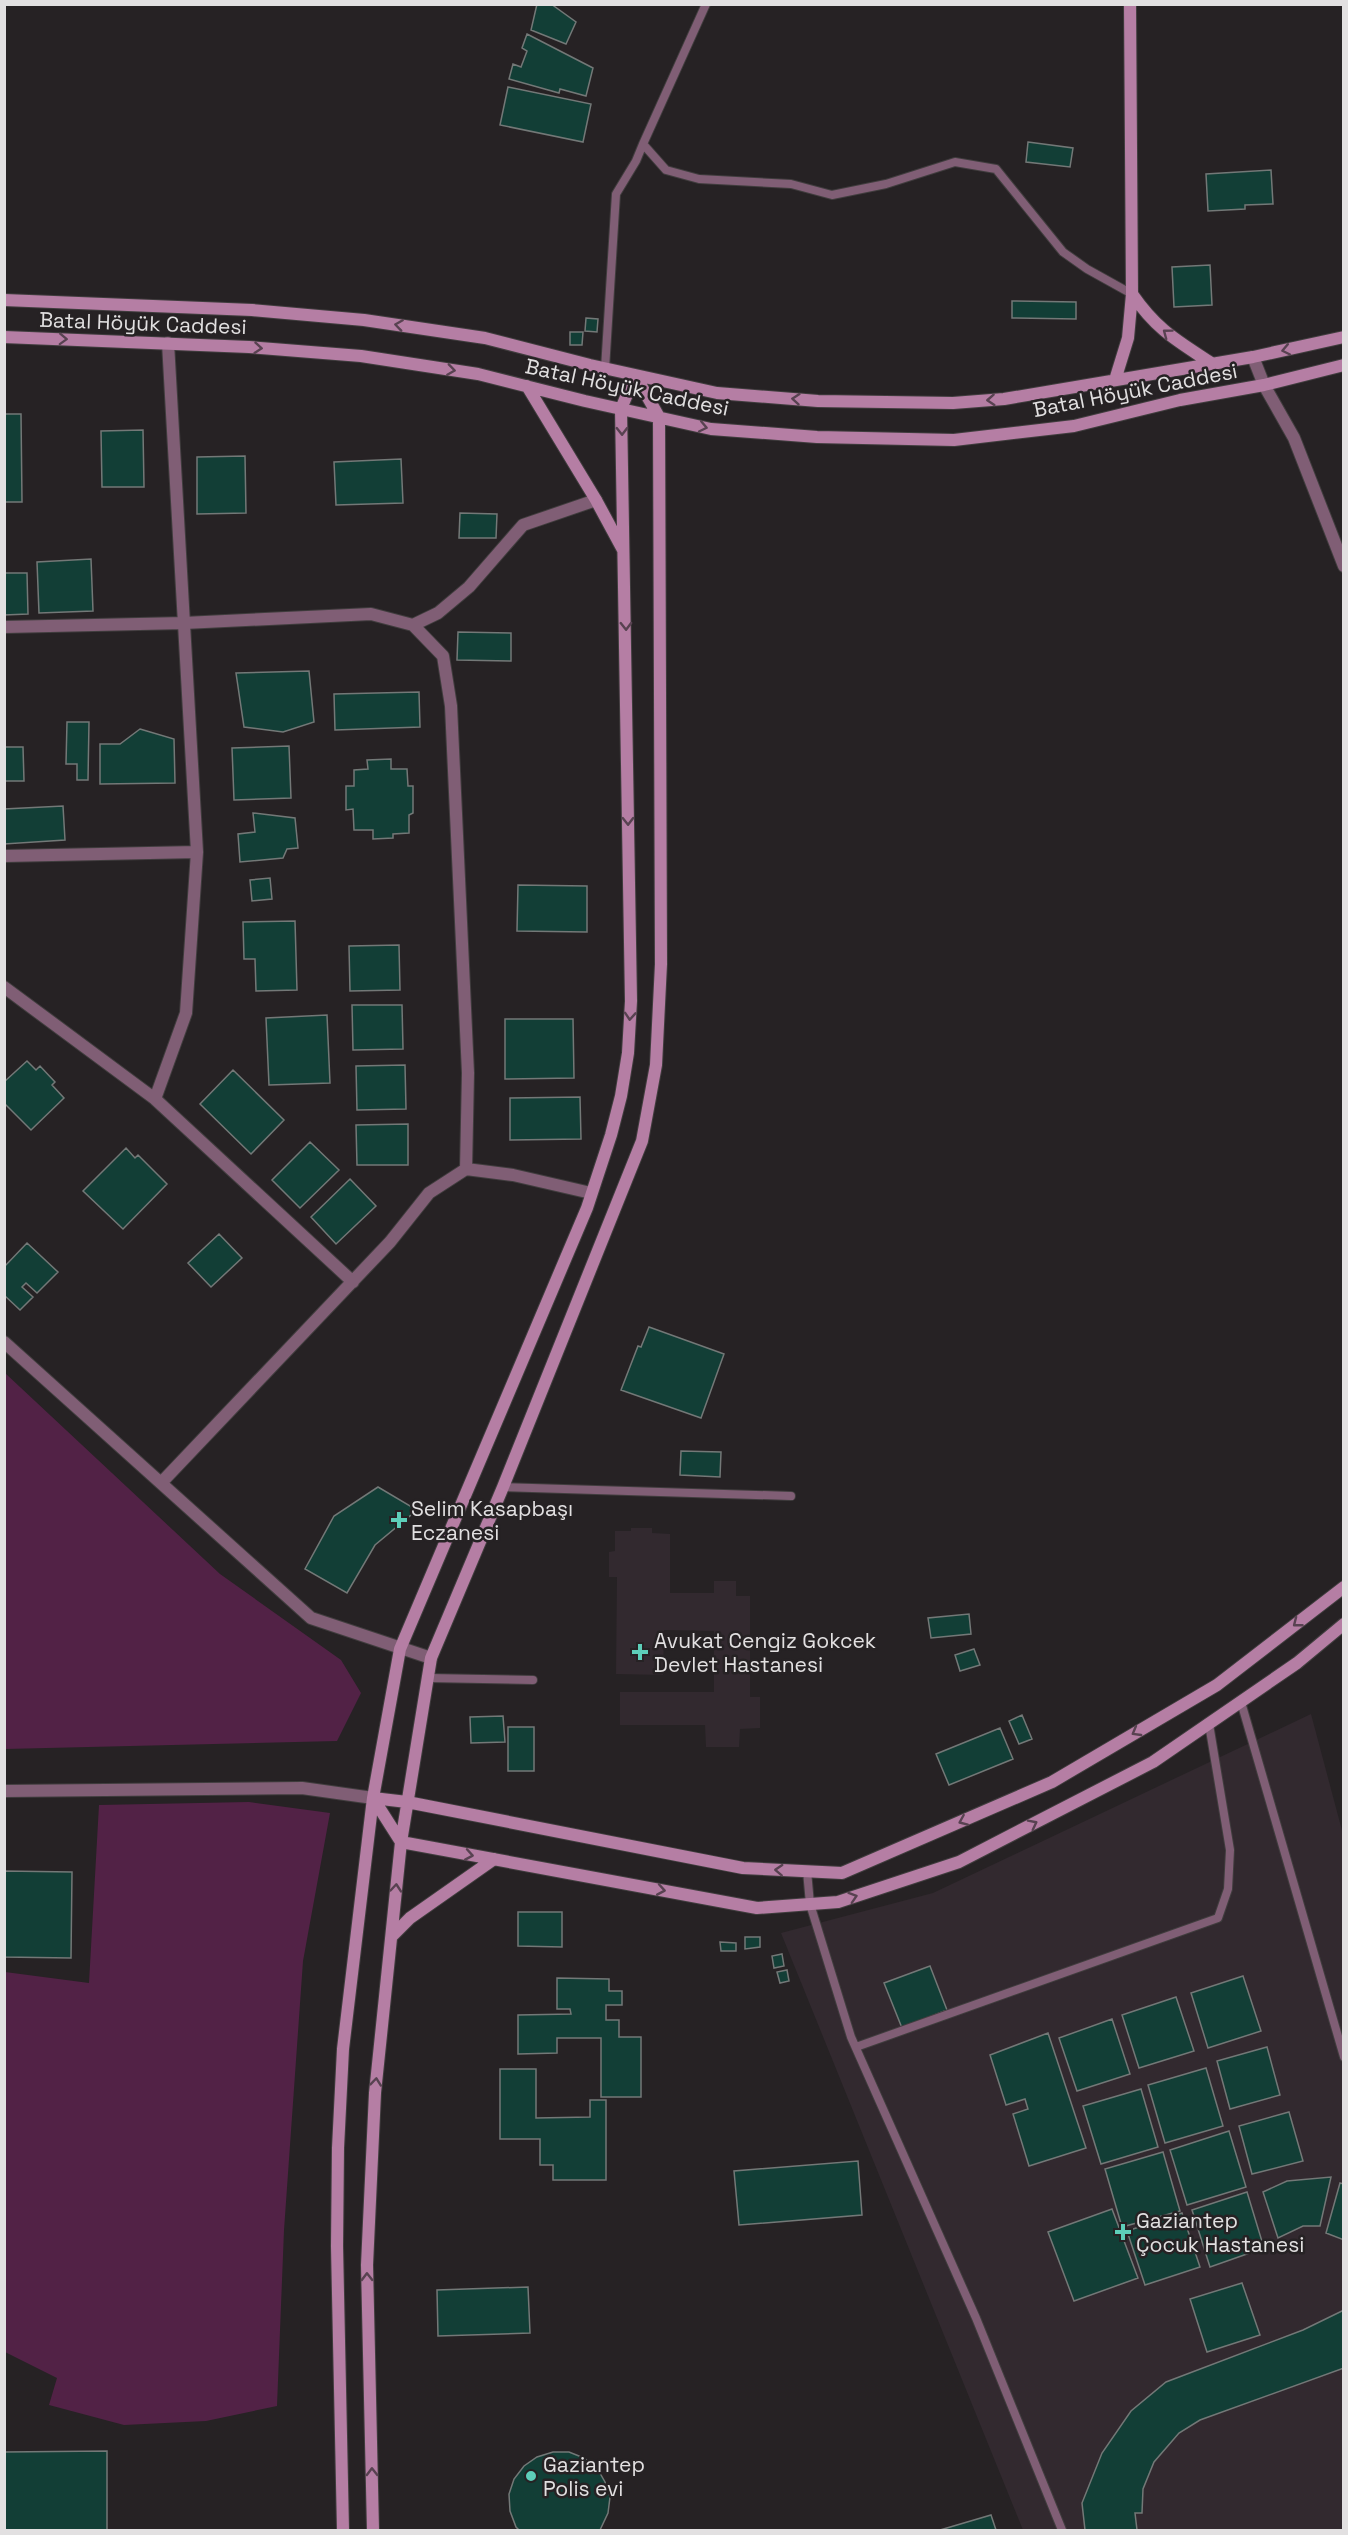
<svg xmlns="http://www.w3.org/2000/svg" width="1348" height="2535" font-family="'Space Grotesk',sans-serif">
<rect width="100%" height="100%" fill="#262224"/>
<!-- built -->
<path fill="#32292f" d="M631,1528H652V1533L670,1534V1593H714V1581H736V1596H750V1697H760V1728L740,1729L739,1747H706L705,1725H620V1692H714V1631L664,1630L663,1675L616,1674L617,1577H609V1552L615,1551V1531H631Z
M1311,1714L1344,1838L1343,2530H1023L781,1933L933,1893Z"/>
<!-- green -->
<path fill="#522246" d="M5,1373L220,1574L341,1660L361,1693L337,1741L5,1749Z
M249,1802L330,1813L303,1961L284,2230L277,2406L206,2421L124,2425L49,2405L57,2378L5,2352V1972L89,1983L99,1805Z"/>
<!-- building -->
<path fill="#123e36" stroke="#737877" stroke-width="1.5" d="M537,4H551L576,22L566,44L531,30Z
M527,34L593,68L586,96L560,89L559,93L509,79L513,64L521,67L527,51L522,48Z
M508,87L591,104L583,142L500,125Z
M1028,142L1073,148L1070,167L1026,162Z
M1271,170L1273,204L1245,205V209L1208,211L1206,174Z
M1210,265L1212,305L1174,307L1172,267Z
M1012,301L1076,302V319L1012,318Z
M586,318L598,319L597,332L585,331Z
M570,332H583L582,345H570Z
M4,414H21L22,502H4Z
M143,430L144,487H102L101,431Z
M245,456L246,513L197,514V457Z
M401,459L403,503L336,505L334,462Z
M460,513L497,514L496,538H459Z
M91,559L93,611L39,613L37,562Z
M4,573H27L28,614L4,615Z
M458,632L511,633V661L457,660Z
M309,671L314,722L283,732L244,727L236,673Z
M419,692L420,727L335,730L334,694Z
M67,722H89L88,780H77V764H66Z
M140,729L174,739L175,783L100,784V744H120Z
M289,746L291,798L234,800L232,748Z
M4,747H23L24,781H4Z
M391,759V769H407L408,786H413V813L409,815V833L393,834V838L373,839V830H354L353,809L346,810V786H354V770L368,769L367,760Z
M63,806L65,840L4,844V809Z
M253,813L295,818L298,848L287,849L283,858L240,862L238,834L255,832Z
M270,878L272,899L252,901L250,880Z
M518,885L587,886V932L517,931Z
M295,921L297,990L256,991L255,959H244L243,922Z
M399,945L400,990L350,991L349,946Z
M352,1005H402L403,1049L353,1050Z
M327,1015L330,1083L269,1085L266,1018Z
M505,1019H573L574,1078L505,1079Z
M27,1061L36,1070L40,1066L55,1082L52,1085L64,1098L31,1130L4,1103V1082Z
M405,1065L406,1109L357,1110L356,1066Z
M233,1070L284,1120L251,1154L200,1104Z
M580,1097L581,1139L510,1140V1098Z
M408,1124V1165H357L356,1125Z
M310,1142L339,1170L300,1208L272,1180Z
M126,1148L135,1158L138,1155L167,1184L123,1229L83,1191Z
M350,1179L376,1206L336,1244L311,1217Z
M219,1234L242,1258L211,1287L188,1263Z
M27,1243L58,1272L37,1293L26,1283L22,1287L33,1297L20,1310L4,1295V1267Z
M649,1327L724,1354L701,1418L621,1390L638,1346L641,1347Z
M681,1451L721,1452L720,1477L680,1475Z
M378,1487L417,1510L375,1545L347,1593L305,1569L334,1516Z
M969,1614L971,1634L931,1638L928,1618Z
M974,1649L980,1665L960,1671L955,1655Z
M1022,1715L1032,1739L1019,1744L1009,1721Z
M503,1716L505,1742L471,1743L470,1717Z
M508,1727H534V1771H508Z
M1000,1728L1013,1759L949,1785L936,1754Z
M4,1871L72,1872L71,1958L4,1957Z
M518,1912H562V1947L518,1946Z
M745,1937H760V1947L745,1949Z
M720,1942L736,1943V1951H721Z
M782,1954L784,1966L774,1968L772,1956Z
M930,1966L947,2010L902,2028L884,1983Z
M787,1970L789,1981L780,1983L777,1972Z
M1243,1976L1261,2031L1208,2048L1191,1993Z
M557,1978L609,1979V1991H622V2005H606V2020H619V2037H641V2097H601V2038H557V2053L518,2054V2015L571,2014L570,2009H557Z
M1176,1997L1194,2051L1139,2068L1122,2015Z
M1112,2019L1130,2074L1077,2091L1059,2038Z
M1048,2033L1086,2148L1029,2166L1013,2114L1028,2109L1025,2099L1006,2105L990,2055Z
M1267,2047L1280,2095L1230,2109L1217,2061Z
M1206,2068L1223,2126L1165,2143L1148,2085Z
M500,2069H536V2118L590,2117V2100H606V2180H553V2165H540V2139H500Z
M1141,2089L1158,2147L1101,2164L1083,2106Z
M1289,2112L1303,2161L1252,2174L1239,2126Z
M1229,2131L1246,2187L1187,2205L1170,2150Z
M1163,2152L1180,2211L1122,2227L1105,2169Z
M858,2161L862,2215L739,2225L734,2171Z
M1331,2177L1320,2226H1303L1278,2238L1263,2192L1287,2181Z
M1340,2183L1344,2184V2240L1326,2233Z
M1247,2192L1264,2248L1210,2267L1192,2210Z
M1112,2209L1138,2278L1074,2301L1048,2232Z
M1182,2213L1200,2267L1145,2285L1127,2231Z
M1242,2283L1260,2335L1207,2352L1190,2299Z
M528,2287L530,2333L438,2336L437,2290Z
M1344,2310V2368L1200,2420L1179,2433L1154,2462L1143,2489L1142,2513H1135L1137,2530H1085L1082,2503L1102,2453L1131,2411L1166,2382L1303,2330Z
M107,2451V2530H4V2452Z
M553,2452H569L584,2458L597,2468L605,2482L610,2497L608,2513L600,2530H519L516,2527L510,2511L509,2494L514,2479L524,2466L537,2457Z
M991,2515L996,2530H940Z"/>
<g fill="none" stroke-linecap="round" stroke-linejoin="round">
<!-- lane casing -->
<g stroke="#403d3e" stroke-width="10">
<path id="lane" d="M706,4L643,144L666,170L699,179L791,184L832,195L886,184L955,162L996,169L1063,252L1087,269L1132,294
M605,369L616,194L636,161L643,144
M503,1487L791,1496
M428,1678L533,1680
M1241,1702L1344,2057
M807,1871L810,1904L851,2037L976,2318L1062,2530
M856,2047L1218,1918L1228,1889L1230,1850L1209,1724"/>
</g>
<!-- street casing -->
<g stroke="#403d3e" stroke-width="14">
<path id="street" d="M1253,357L1264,385L1294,438L1344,566
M413,625L443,656L451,706L468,1073L466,1169
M4,627L184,623L371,614L413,625L438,613L469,587L523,525L596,500
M4,856L197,852
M4,987L155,1099L353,1282
M155,1099L186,1013L197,852L168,343
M4,1342L311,1618L431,1658
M161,1483L390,1242L429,1193L466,1169L513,1175L591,1193
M4,1791L302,1788L373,1798"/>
</g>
<!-- secondary casing -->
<g stroke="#403d3e" stroke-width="14">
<path id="secondary" d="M1132,294C1157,330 1176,340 1211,363
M4,300L252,310L364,320L485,338L590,365L717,393L818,401L953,403L1004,399L1253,357L1344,337
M4,337L249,347L361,356L478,374L585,401L711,429L817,437L954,440L1074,426L1180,400L1264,385L1344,365
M1115,380L1128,338L1132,294L1130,4
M527,386L596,500L623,550
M373,1798L401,1842L757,1908L838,1902L959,1862L1153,1762L1297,1663L1344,1624
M373,1798L407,1802L743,1868L842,1873L1052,1782L1217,1685L1344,1587
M392,1936L410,1918L494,1859
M343,2530L337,2246L338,2148L343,2049L373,1798L400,1649L587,1208L611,1135L621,1096L628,1053L631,1001L621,409L635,375
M373,2530L367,2265L375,2093L401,1842L431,1658L503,1487L642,1141L656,1065L661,964L659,417L635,375"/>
</g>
<!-- lane -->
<use href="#lane" stroke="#805e75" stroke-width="8"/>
<!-- street -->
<use href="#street" stroke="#805e75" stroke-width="12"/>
<!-- secondary -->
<use href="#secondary" stroke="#b57ea4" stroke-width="12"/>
</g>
<!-- one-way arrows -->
<defs><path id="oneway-chevron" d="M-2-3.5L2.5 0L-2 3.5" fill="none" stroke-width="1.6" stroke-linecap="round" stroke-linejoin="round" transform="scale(1.5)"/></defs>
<g stroke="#584251">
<use href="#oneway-chevron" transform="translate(399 325) rotate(-172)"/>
<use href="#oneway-chevron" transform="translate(1167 333) rotate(-143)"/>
<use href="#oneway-chevron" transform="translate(63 339) rotate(2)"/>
<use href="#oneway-chevron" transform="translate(258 348) rotate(5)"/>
<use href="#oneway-chevron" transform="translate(1286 350) rotate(168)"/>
<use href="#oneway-chevron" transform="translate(451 370) rotate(8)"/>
<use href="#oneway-chevron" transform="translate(796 399) rotate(-175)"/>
<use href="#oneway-chevron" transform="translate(991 400) rotate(176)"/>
<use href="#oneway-chevron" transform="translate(703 427) rotate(12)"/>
<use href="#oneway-chevron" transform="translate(622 431) rotate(89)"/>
<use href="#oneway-chevron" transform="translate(626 626) rotate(89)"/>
<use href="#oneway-chevron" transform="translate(628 821) rotate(89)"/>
<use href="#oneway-chevron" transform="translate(630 1016) rotate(94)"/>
<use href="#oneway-chevron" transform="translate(1297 1623) rotate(142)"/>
<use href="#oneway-chevron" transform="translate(1136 1732) rotate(150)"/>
<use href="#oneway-chevron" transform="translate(963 1821) rotate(157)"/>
<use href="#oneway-chevron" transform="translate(1033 1824) rotate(-27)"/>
<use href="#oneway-chevron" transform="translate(469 1855) rotate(10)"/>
<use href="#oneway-chevron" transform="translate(779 1870) rotate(-177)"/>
<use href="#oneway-chevron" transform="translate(396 1888) rotate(-85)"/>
<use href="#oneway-chevron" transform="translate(661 1890) rotate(10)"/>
<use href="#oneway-chevron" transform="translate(853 1897) rotate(-18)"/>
<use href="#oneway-chevron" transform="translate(376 2082) rotate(-84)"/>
<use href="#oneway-chevron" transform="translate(367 2277) rotate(-91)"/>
<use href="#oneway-chevron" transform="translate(372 2472) rotate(-91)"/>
</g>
<!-- markers -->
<g fill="#5dceb9" stroke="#262224" stroke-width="2">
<path d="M396 1511h6v6h6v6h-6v6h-6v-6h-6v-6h6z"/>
<path d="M637 1643h6v6h6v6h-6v6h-6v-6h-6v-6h6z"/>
<path d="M1120 2223h6v6h6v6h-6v6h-6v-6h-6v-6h6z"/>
<circle cx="531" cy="2476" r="6"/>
</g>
<g text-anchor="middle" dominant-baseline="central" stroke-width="5" stroke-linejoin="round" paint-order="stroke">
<!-- street labels -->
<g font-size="21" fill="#e2e0e1" stroke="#262224">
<text transform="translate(143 323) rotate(2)">Batal Höyük Caddesi</text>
<text transform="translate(627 387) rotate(12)">Batal Höyük Caddesi</text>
<text transform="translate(1135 390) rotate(-11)">Batal Höyük Caddesi</text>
</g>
<!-- poi labels -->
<g font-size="21" fill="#e2e0e1" stroke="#262224" text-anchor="start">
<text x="411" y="1508">Selim Kasapbaşı<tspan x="411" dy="24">Eczanesi</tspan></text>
<text x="654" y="1640">Avukat Cengiz Gokcek<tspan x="654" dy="24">Devlet Hastanesi</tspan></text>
<text x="1136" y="2220">Gaziantep<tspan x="1136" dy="24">Çocuk Hastanesi</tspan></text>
<text x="543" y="2464">Gaziantep<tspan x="543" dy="24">Polis evi</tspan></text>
</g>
</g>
<!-- border -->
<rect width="1348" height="2535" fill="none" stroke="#e2e0e1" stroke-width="12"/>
</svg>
